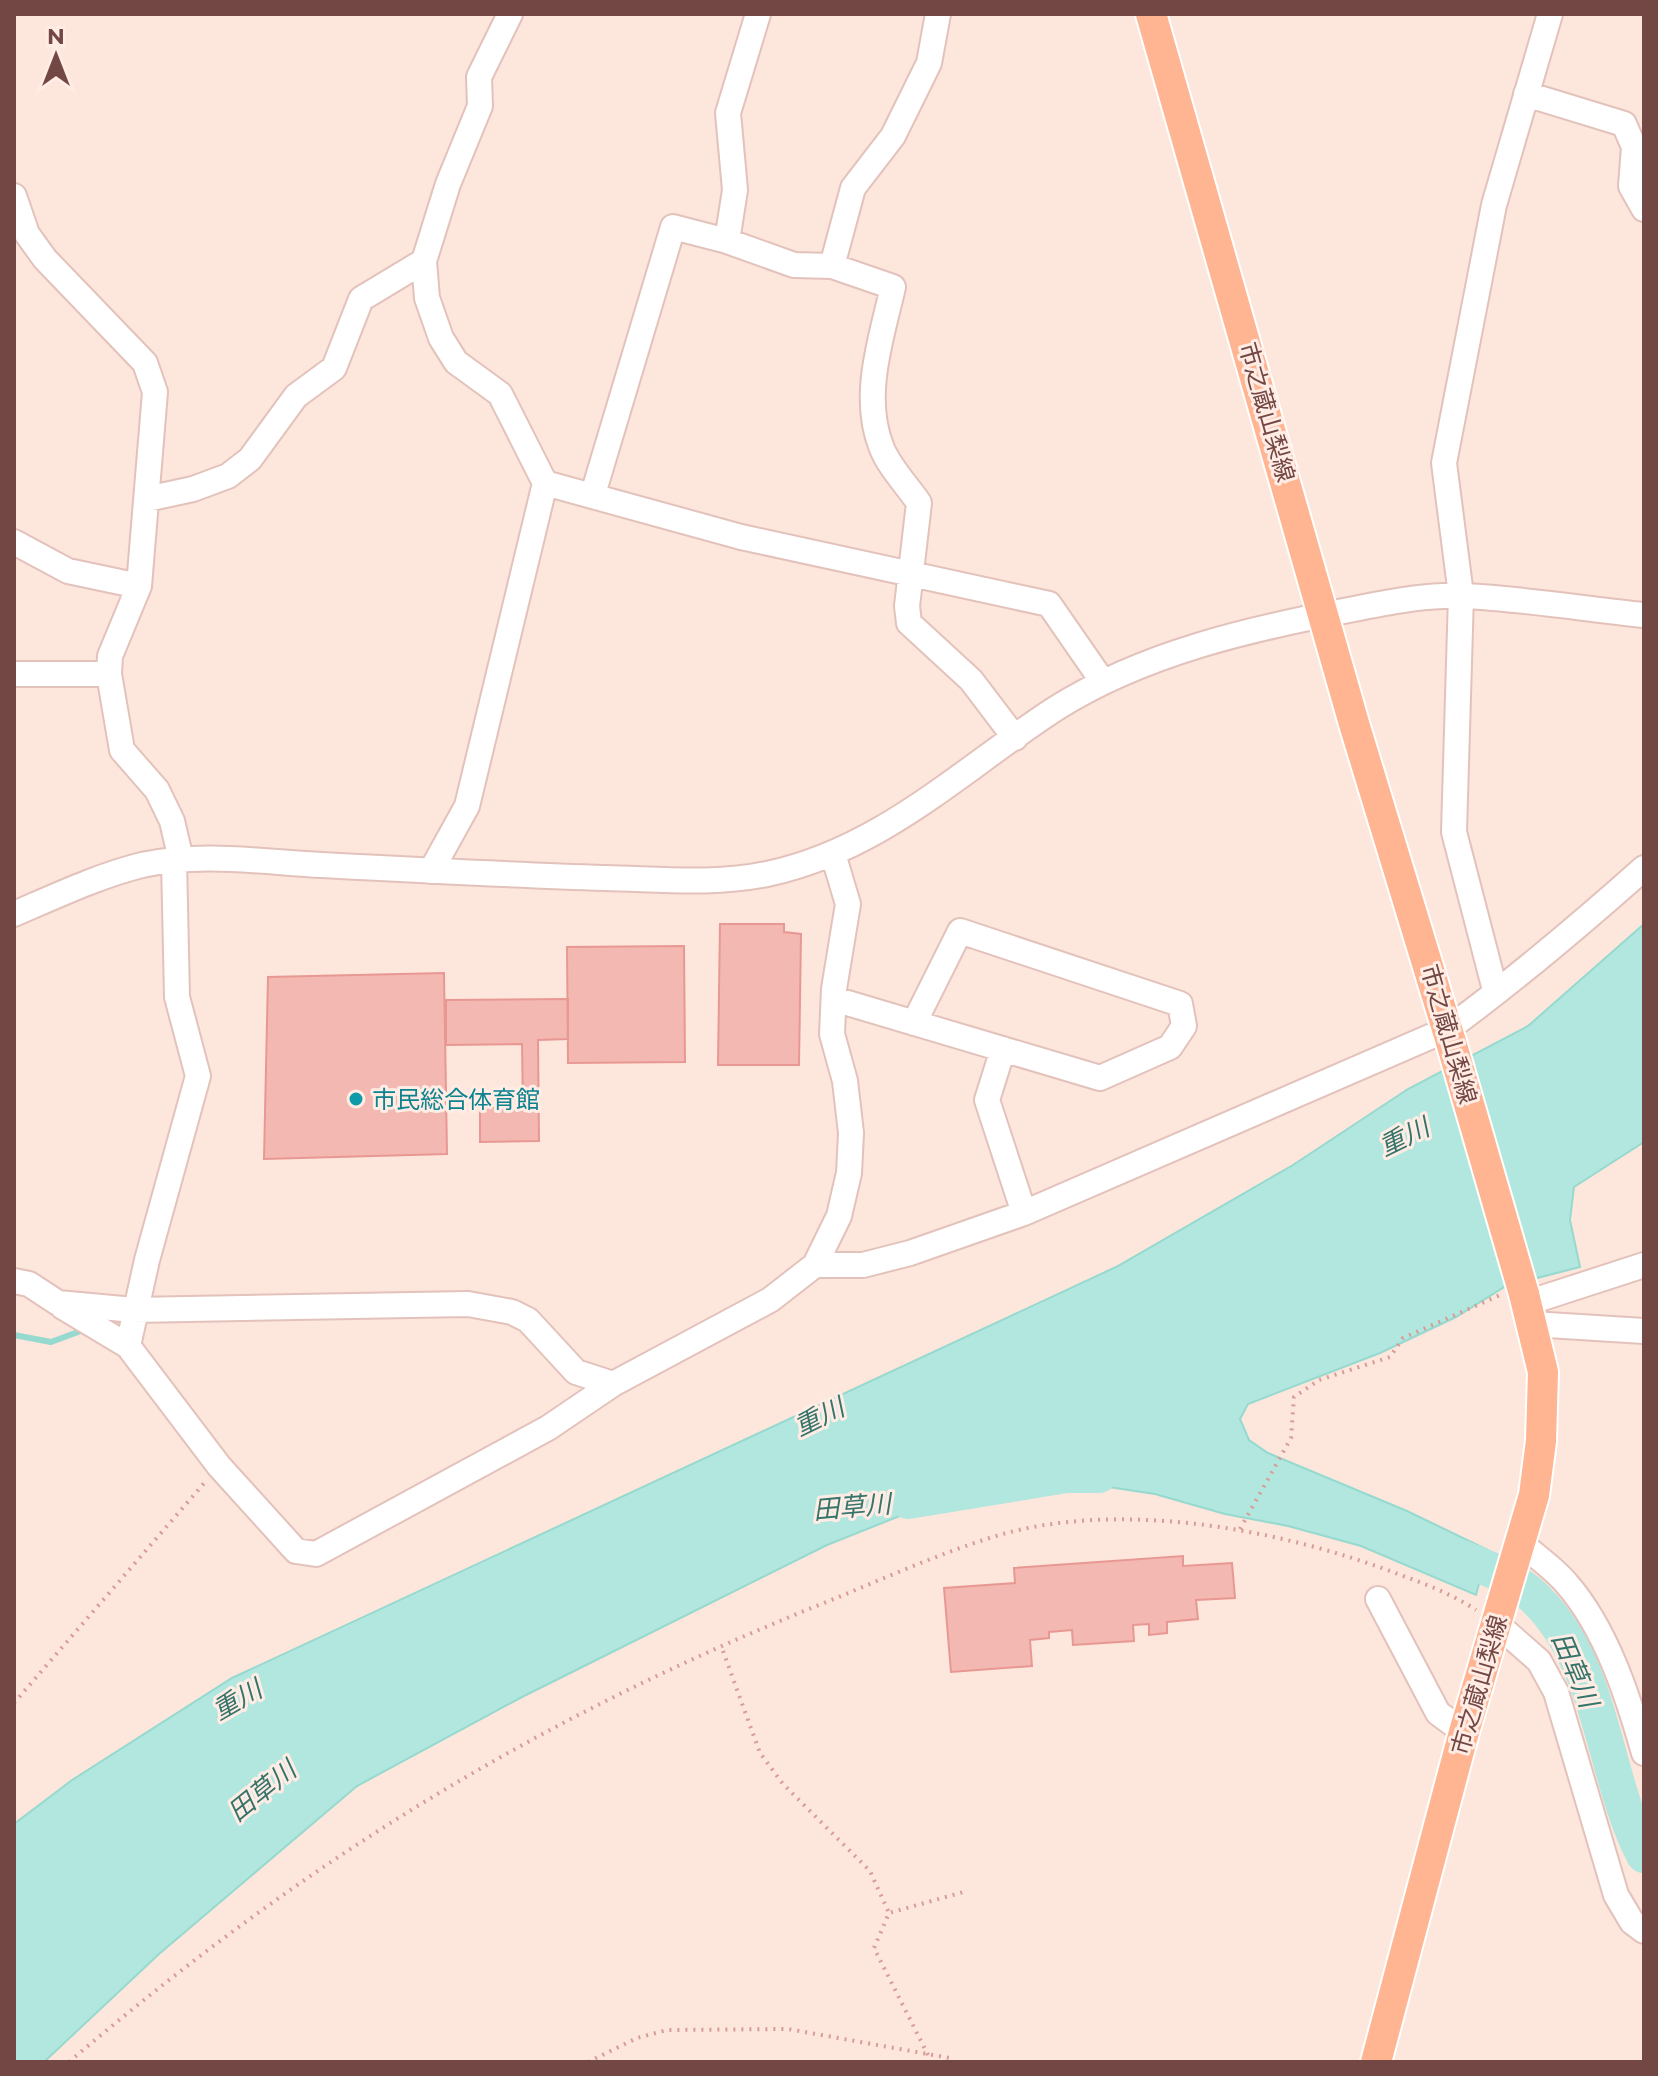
<svg xmlns="http://www.w3.org/2000/svg" width="1658" height="2076" font-family="Montserrat,'Noto Sans JP',sans-serif">
<rect width="100%" height="100%" fill="#fde6dc"/>
<!-- water -->
<path fill="#b1e7de" stroke="#96d9cf" stroke-width="2" d="M1644,924V1142L1574,1187L1570,1220L1580,1267L1506,1286L1456,1317L1380,1353L1248,1404L1240,1419L1249,1440L1268,1453L1407,1511L1488,1550L1476,1595L1361,1546L1288,1526L1225,1514L1155,1494L1010,1472L827,1545L522,1697L357,1786L159,1954L44,2062H14V1824L72,1780L232,1678L1116,1267L1293,1165L1408,1089L1528,1026Z"/>
<g fill="none" stroke-linecap="round" stroke-linejoin="round">
<!-- stream -->
<path stroke="#96d9cf" stroke-width="6" d="M14,1335L51,1342L78,1332"/>
<!-- river -->
<path stroke="#b1e7de" stroke-width="36" d="M908,1501L1066,1475H1099
M1439,1550C1470,1561 1513,1575 1536,1599C1604,1666 1602,1774 1644,1855"/>
</g>
<!-- building -->
<path fill="#f4b8b2" stroke="#e89892" stroke-width="2" d="M720,924H784V932L801,934L799,1065H718Z
M684,946L685,1062L568,1063L567,947Z
M444,973L447,1154L264,1159L268,977Z
M568,999V1039L538,1040L539,1141L480,1142V1107H523L522,1044L446,1045V1000Z
M1183,1556V1566L1232,1563L1235,1598L1196,1600L1198,1619L1167,1622V1633L1149,1635V1624L1133,1625L1134,1641L1073,1645L1072,1630L1049,1632V1638L1030,1640L1032,1666L951,1672L944,1588L1015,1583L1014,1568Z"/>
<g fill="none" stroke-linecap="round" stroke-linejoin="round">
<!-- minor casing -->
<g stroke="#e3c2bb" stroke-width="28">
<path id="minor" d="M938,14L929,63L893,136L853,188L832,266L893,287C882,336 861,395 881,446C888,466 907,485 919,503L907,606L909,623L971,680L1015,738
M1526,94L1624,124L1634,147L1631,186L1644,209
M14,196L27,234L45,259L145,363L155,392L139,586L110,656L109,674L122,750L157,790L172,821L179,851L174,860L177,997L198,1076L147,1260L128,1346
M727,241L794,265L832,266
M424,261L427,298L441,338L456,362L500,394L545,483L741,537L1049,604L1103,682
M593,494L673,227L727,241L735,190L728,113L758,14
M147,499L193,489L228,476L250,459L296,396L334,368L361,299L424,261L448,184L480,106L479,77L510,14
M14,542L68,571L139,586
M14,674H109
M431,871L467,806L545,483
M14,914C56,896 98,876 142,865C200,852 263,862 322,865C416,870 510,875 605,878C658,879 715,885 767,874C881,850 961,770 1055,709C1143,653 1253,628 1354,609C1390,602 1428,594 1465,596C1525,599 1585,609 1644,615
M1495,990L1454,832L1461,595L1444,463L1494,205L1550,14
M834,999L1100,1078L1170,1047L1184,1026L1180,1004L960,931L914,1023
M1003,1049L987,1100L1024,1213
M815,1265H863L910,1253L1024,1213L1448,1029C1516,979 1580,925 1644,868
M14,1281L29,1284L58,1303L134,1310L468,1304L512,1312L528,1320L576,1372L613,1384L770,1300L815,1265L839,1216L849,1173L851,1133L845,1081L832,1034L834,989L848,904L833,854
M1527,1303L1644,1265
M63,1307L128,1346L219,1466L296,1551L316,1554L548,1428L613,1384
M1532,1324L1644,1331
M1520,1542C1535,1556 1554,1568 1567,1584C1606,1629 1628,1696 1644,1753
M1378,1599L1438,1713L1464,1732
M1497,1624L1539,1661L1556,1692L1616,1895L1632,1922L1644,1931"/>
</g>
<!-- major casing -->
<g stroke="#fff" stroke-width="34">
<path id="major" d="M1151,14L1355,727L1451,1042
M1376,2062L1464,1732L1534,1495L1541,1441L1543,1372L1524,1294"/>
</g>
<!-- path -->
<path stroke="#d89c96" stroke-width="4" stroke-dasharray="2 6" stroke-linecap="butt" d="M1240,1529L1291,1438L1294,1397L1319,1380L1390,1357L1403,1338L1500,1295
M723,1651L760,1753L783,1784L870,1871L889,1913
M14,1703L206,1481
M928,2055L874,1948L889,1913L967,1891
M69,2062C307,1859 543,1714 834,1599C887,1577 941,1553 996,1536C1119,1499 1280,1529 1398,1574C1425,1584 1452,1594 1476,1610
M588,2062L637,2038L667,2030L788,2029L950,2058L954,2062"/>
<!-- minor -->
<use href="#minor" stroke="#fff" stroke-width="24"/>
<!-- major -->
<use href="#major" stroke="#ffb492" stroke-width="30"/>
<!-- major-bridge casing -->
<g stroke="#fff" stroke-width="34" stroke-linecap="butt">
<path id="major-bridge" d="M1451,1042L1524,1294"/>
</g>
<!-- major-bridge -->
<use href="#major-bridge" stroke="#ffb492" stroke-width="30"/>
</g>
<!-- markers -->
<circle fill="#0f9aa8" stroke="#ffece4" stroke-width="3" cx="356" cy="1099" r="8"/>
<g text-anchor="middle" dominant-baseline="central" stroke-width="6" stroke-linejoin="round" paint-order="stroke">
<!-- street labels -->
<g font-size="24" fill="#734744" stroke="#ffece4">
<text transform="translate(1267 412) rotate(74)">市之蔵山梨線</text>
<text transform="translate(1449 1034) rotate(74)">市之蔵山梨線</text>
<text transform="translate(1479 1685) rotate(-74)">市之蔵山梨線</text>
</g>
<!-- culture labels -->
<g font-size="24" fill="#0d838f" stroke="#ffece4" text-anchor="start">
<text x="372" y="1099">市民総合体育館</text>
</g>
<!-- water labels -->
<g font-size="26" font-style="italic" fill="#35746b" stroke="#ffece4">
<text transform="translate(1404 1137) rotate(-26)">重川</text>
<text transform="translate(819 1417) rotate(-26)">重川</text>
<text transform="translate(852 1507) rotate(-5)">田草川</text>
<text transform="translate(1575 1670) rotate(67)">田草川</text>
<text transform="translate(237 1700) rotate(-30)">重川</text>
<text transform="translate(262 1791) rotate(-39)">田草川</text>
</g>
</g>
<!-- border -->
<rect width="1658" height="2076" fill="none" stroke="#734744" stroke-width="32"/>
<!-- north arrow -->
<g transform="translate(56 56)" stroke="#ffece4" stroke-width="6" paint-order="stroke">
<path d="M0-6L14 30L0 20L-14 30Z" fill="#734744"/>
<text y="-12" font-size="22" font-weight="bold" text-anchor="middle" fill="#734744">N</text>
</g>
</svg>
